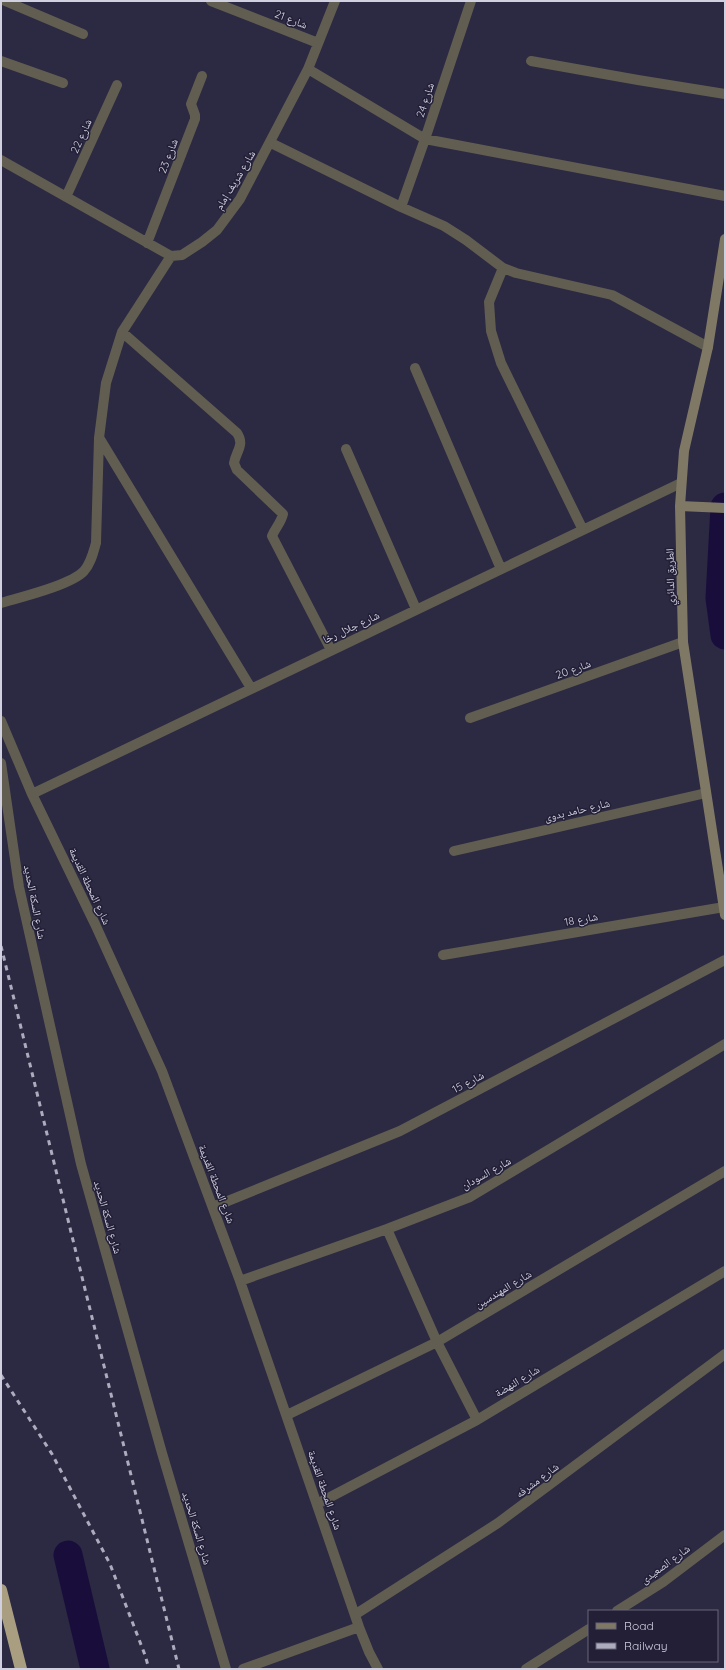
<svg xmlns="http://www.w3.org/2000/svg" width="726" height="1670" font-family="Quicksand,'Noto Naskh Arabic',sans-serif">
<rect width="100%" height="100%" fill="#2c2942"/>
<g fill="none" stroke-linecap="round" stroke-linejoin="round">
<!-- canal -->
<path stroke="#190e3b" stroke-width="29" d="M725,507L720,598L725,635
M68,1555L95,1669"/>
<!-- street -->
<path stroke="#615d51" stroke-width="10" d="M5,1L83,34
M211,1L318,43
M1,61L63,83
M531,61L638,80L725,94
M308,69L425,139L725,196
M271,143L401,207L444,226L466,240L503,268L516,273L612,295L708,347
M1,160L171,256L182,255L202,242L217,230L240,199L308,69L335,1
M66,197L117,85
M401,207L425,139L471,1
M147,243L195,119V115L191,104L202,76
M503,268L489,302L491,331L501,363L583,530
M122,332L237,433C245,445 236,451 234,463L237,470L283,514C281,523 275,528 272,536L331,650
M415,368L501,569
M100,439L251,688
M346,449L416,609
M1,603C21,597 71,585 84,571C91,563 93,553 96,543L99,438L106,383L122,332L171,256
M470,718L683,642
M1,721L32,794L95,924L162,1071L240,1281L359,1627L369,1652L378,1669
M1,763L19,887L81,1164L162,1453L226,1669
M32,794L681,483
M454,851L706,793
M443,955L724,907
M213,1207L400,1131L725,960
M387,1229L437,1342L477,1420
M240,1281L387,1229L470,1197L725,1044
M287,1415L437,1342L725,1171
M317,1504L477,1420L725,1271
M617,1611L663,1582L725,1535
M356,1614L498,1523L725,1354
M243,1669L359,1627
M526,1669L589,1629"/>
<!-- secondary -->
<path stroke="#7f7864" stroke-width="10" d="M725,239L708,347L684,451L680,506L683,642L725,915
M680,506L725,508"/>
<!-- highway -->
<path stroke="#a99e80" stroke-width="12" d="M1,1590L21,1669"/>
<!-- rail -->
<path stroke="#adacbe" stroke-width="3" stroke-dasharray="5 5" stroke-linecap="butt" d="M1,946L82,1277L179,1669
M1,1375L52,1454L110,1564L145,1655L149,1669"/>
</g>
<g text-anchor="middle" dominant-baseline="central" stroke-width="3" stroke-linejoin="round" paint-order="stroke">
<!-- street labels -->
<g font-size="11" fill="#d1d0e0" stroke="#221f37">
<text transform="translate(291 19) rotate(21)">شارع 21</text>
<text transform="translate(425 100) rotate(-72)">شارع 24</text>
<text transform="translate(81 136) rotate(-66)">شارع 22</text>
<text transform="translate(168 156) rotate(-69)">شارع 23</text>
<text transform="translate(235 180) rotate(-59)">شارع شريف إمام</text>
<text transform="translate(670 577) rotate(-91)">الطريق الدائري</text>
<text transform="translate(351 627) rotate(-25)">شارع جلال رخا</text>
<text transform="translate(573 669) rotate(-20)">شارع 20</text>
<text transform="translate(577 810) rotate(-13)">شارع حامد بدوى</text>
<text transform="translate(90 886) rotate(65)">شارع المحطة القديمة</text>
<text transform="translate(35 902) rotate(79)">شارع السكة الحديد</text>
<text transform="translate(581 919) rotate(-10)">شارع 18</text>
<text transform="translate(468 1082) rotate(-28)">شارع 15</text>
<text transform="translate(486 1173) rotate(-29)">شارع السودان</text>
<text transform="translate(217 1184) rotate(69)">شارع المحطة القديمة</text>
<text transform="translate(108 1217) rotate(74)">شارع السكة الحديد</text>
<text transform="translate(503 1289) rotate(-31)">شارع المهندسين</text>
<text transform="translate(517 1381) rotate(-31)">شارع النهضة</text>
<text transform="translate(537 1480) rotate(-37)">شارع مشرفه</text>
<text transform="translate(325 1490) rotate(71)">شارع المحطة القديمة</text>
<text transform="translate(197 1528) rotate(73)">شارع السكة الحديد</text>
<text transform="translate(665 1564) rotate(-36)">شارع الصعيدى</text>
</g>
</g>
<!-- border -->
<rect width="726" height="1670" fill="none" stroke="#d1d0e0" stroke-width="4"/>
<!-- legend -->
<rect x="588" y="1610" width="130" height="52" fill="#221f37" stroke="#68667b"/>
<rect x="596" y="1623" width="20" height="6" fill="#7f7864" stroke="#68667b"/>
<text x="624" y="1630" font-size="12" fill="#d1d0e0">Road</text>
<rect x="596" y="1643" width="20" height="6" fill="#adacbe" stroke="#68667b"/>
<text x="624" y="1650" font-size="12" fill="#d1d0e0">Railway</text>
</svg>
